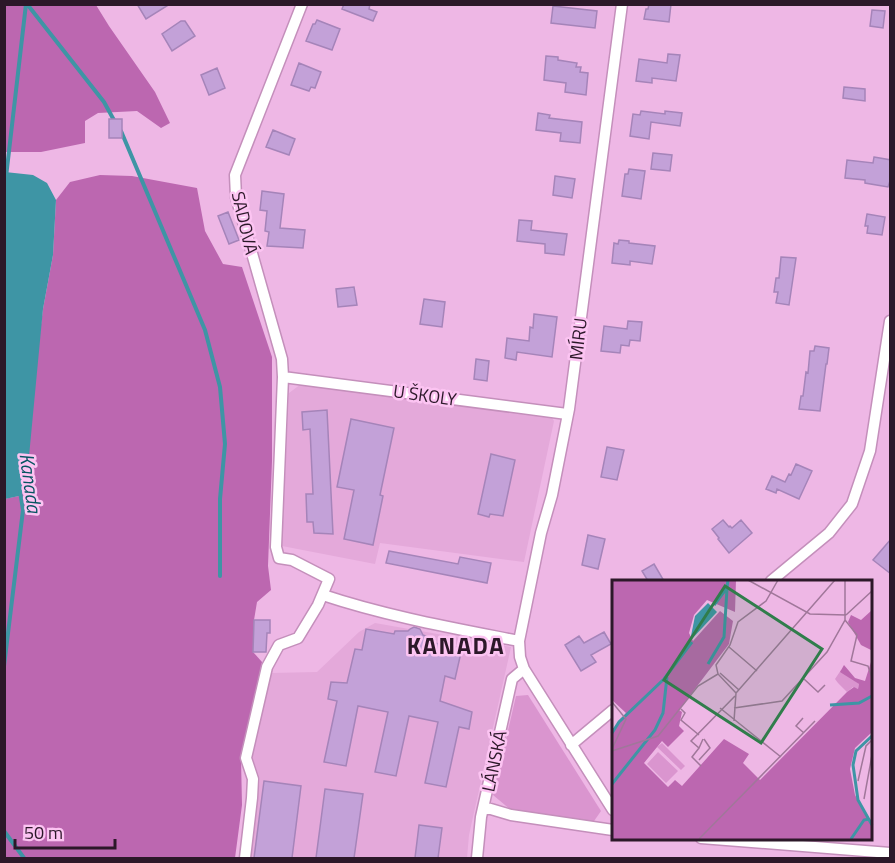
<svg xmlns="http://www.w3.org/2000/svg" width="895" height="863" font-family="'Titillium Web',sans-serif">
<rect width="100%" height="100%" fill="#eeb7e5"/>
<!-- built -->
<path fill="#e4a9da" d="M301,384L551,416L554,421L524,562L380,543L375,564L282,546L289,393Z
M375,623L511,647L469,835L467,858H250L260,779L252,756L271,673L317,672L359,632Z"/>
<!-- green -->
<path fill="#da95cf" d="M528,695L601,811L592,824L512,811L493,795L516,696Z"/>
<!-- forest -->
<path fill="#bc67b0" d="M4,5H96L109,26L155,92L170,123L161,128L137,111L98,113L85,121V143L41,152H5Z
M100,175L132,176L197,188L205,231L223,264L242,267L272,357V461L268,566L271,590L257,602L254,620L253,652L262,662L241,759L242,805L235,858H5L4,499L19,496L43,309L53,255L56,200L70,182Z"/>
<!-- water -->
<path fill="#3e95a5" d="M5,172L33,175L47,183L56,200L53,255L43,309L26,488L19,496L5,499Z"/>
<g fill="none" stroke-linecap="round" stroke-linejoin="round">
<!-- stream -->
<path stroke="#3e95a5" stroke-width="4" d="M27,4L104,102L115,122
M121,131L205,330L220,387L225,444L220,499V576
M6,177L26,4
M4,666L23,510L20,491
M4,831L24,858"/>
</g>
<!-- building -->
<path fill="#c3a1d8" stroke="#a584b9" stroke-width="1.5" d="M137,4H170L146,19Z
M344,4H370L369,9L377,12L373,21L342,9Z
M649,4H671L669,22L644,19L646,9H648Z
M553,6L597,11L595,28L551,23Z
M872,10L885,11L883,28L870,26Z
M317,20L340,29L332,50L306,41L313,24H315Z
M181,21H185L195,36L172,51L162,34Z
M668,54L680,55L676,81L652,78V83L636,81L639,59L667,63Z
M546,56L558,57V60L577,63L576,67H581L580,72L588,73L586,95L565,92L566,83L544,80Z
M299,63L321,72L315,88L311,87L309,91L291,85Z
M217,68L225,88L209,95L201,75Z
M844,87L865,89V101L843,98Z
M641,111L665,114V111L682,113L680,126L651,122L649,139L630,136L633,114L640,115Z
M538,113L550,115L549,118L582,122L580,143L560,141L561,133L536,130Z
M109,119H122V138H109Z
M273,130L295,139L289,155L266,147Z
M653,153L672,155L670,171L651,169Z
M874,157L891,160V178L888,187L865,183V180L845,178L847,160L873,163Z
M629,169L645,171L641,199L622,196L625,174H628Z
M555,176L575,179L572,198L553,195Z
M262,191L284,194L280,228L305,230L303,248L267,246L269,232L265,231L267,211L260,210Z
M228,212L239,240L229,244L218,216Z
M867,214L885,217L882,235L867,233L868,226H865Z
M519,220L532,221L531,230L567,234L564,255L545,253V244L517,241Z
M619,240L629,241V243L655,246L652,264L630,261V265L612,263L614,243L618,244Z
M781,257L796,258L789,305L776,303L778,292H774L776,278H779Z
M354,287L357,305L338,307L336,289Z
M424,299L445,302L442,327L420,324Z
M534,314L557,317L552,357L517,352L516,360L505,358L507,338L529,341L530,327L533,328Z
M628,321L642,322L640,341L630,340L629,346L621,345L620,353L601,351L604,326L627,329Z
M815,346L829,348L827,364H826L820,411L799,409L801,396H803L806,372L808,373L810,351H814Z
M476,359L489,361L487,381L474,379Z
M327,410L333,534L314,533L313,522H307L306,494H313L310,429L303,430L302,412Z
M351,419L394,428L380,495L383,496L373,545L344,539L354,490L337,487Z
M607,447L624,450L617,480L601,477Z
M491,454L515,460L503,516L490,514L489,517L478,514Z
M796,464L812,471L799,499L777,489L776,493L766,489L772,476L785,482L789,474L791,475Z
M723,520L729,527L730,526L732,528L741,520L752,533L729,553L718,539L719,538L712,529Z
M588,535L605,539L598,569L582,565Z
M891,539V574L873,560Z
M389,551L458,564L460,557L491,563L487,583L386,563Z
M654,564L664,581H648L642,571Z
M254,620H270V633H267L266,652H253Z
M414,627L420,629L423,635L435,640L434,643L462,648L455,679L445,676L440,701L472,712L469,729L459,727L446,787L425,783L438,722L409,716L396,776L375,772L388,712L358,706L346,766L324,762L337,701L328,699L331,682L347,683L355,649L362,650L366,629L394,634L395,631H408L410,629Z
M604,632L611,644L591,655L596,662L581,671L565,645L579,636L584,643Z
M264,781L301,786L292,858H254Z
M325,789L363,794L354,858H316Z
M419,825L442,828L438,858H415Z"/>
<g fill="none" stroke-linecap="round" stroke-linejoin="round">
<!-- minor casing -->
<g stroke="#c48fbb" stroke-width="13">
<path id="minor" d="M283,377L567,414
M771,581L829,533L852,504L870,451L890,321
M323,595C386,616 453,628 519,641
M571,745L613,710
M484,807L511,815L613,830
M613,810L524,669L520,657L519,641L541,533L552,495L569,409L622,4
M701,838L890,853
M245,858L252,798L253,779L246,758L267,667L279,645L298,638L318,605L329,579L292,560L279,558L276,547L283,377L282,359L236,197L235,175L302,4
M477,858L481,817L512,679L524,669"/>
</g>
<!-- minor -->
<use href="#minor" stroke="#fff" stroke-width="10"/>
</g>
<g text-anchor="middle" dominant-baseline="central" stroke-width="5" stroke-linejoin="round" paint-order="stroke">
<!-- street labels -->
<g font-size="18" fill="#2c1829" stroke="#fcc4f2">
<text transform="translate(245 223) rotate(77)">SADOVÁ</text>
<text transform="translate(578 339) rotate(-83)">MÍRU</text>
<text transform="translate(425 395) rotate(8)">U ŠKOLY</text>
<text transform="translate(494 761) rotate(-78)">LÁNSKÁ</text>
</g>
<!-- water labels -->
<g font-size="20" font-style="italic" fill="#065460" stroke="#fcc4f2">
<text transform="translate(31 483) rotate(82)">Kanada</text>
</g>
<!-- district labels -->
<g font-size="24" font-weight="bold" letter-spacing="1.5" fill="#2c1829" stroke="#fcc4f2">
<text x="456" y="645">KANADA</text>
</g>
</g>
<!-- overview -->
<g transform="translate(612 580)">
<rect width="260" height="260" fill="#eeb7e5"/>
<path d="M229,90L247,104L246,109L241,107L235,112L226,103L223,99ZM50,163L73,186L69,190L45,167ZM46,172L66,191L54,203L35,184Z" fill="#da95cf"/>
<path d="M0,0H124L123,32L95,20L82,35L77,53L81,61L108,31L121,41L117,64L67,130L70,132L67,146L72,151L56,167L50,161L32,183L56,207L63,200L70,206L112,159L137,174L131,183L148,200L235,112L242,107L246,109L247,104L228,92L232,85L243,98L253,101L259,82V153L243,168L238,189L243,215L259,244V259H0V150L14,133L0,120ZM259,31V70L249,65L236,42L239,35L249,40Z" fill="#bc67b0"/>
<path d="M96,23L105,32L78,61L83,36Z" fill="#3e95a5"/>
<path fill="none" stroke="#3e95a5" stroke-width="3" d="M102,25L115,8L116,0M96,84L112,57L115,9M218,125L247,123L260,116M0,153L7,142L52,99L80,62M260,156L244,171L241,185L246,220L260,245M0,204L43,150L51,133L55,97M239,259L252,240L257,239"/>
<path fill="none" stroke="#a0779a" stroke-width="1.5" d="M136,0L198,34L234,35M234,35L260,11M233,40L245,55L239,81L256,86L260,98M117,67L145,91M108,93L127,110M192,99L206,112L213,105M124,113L106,94L104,85L118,65L126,42L154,21L166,0M0,122L14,139L0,169M108,128L169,177M122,128L170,121L215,72L233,40V0M69,129L73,133L69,140L87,155M191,138L184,146L192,153M122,141L124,113L223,0M91,159L87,168L79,161L123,116M87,168L80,177L89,186M0,171L46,156L86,106L106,94M87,180L98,168L92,159M246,201L254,166L260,160M252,219L260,175M87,259L203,141"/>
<path fill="#307d4b" fill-opacity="0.15" stroke="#307d4b" stroke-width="3" d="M113,6L210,69L149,163L52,100Z"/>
<rect width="260" height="260" fill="none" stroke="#2c1829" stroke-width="3"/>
</g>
<!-- border -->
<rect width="895" height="863" fill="none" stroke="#2c1829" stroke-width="12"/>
<!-- scale -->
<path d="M15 839v9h100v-9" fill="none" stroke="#2c1829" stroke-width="3"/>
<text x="24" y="839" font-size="18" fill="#2c1829" stroke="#fcc4f2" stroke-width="4.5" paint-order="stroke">50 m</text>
</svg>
